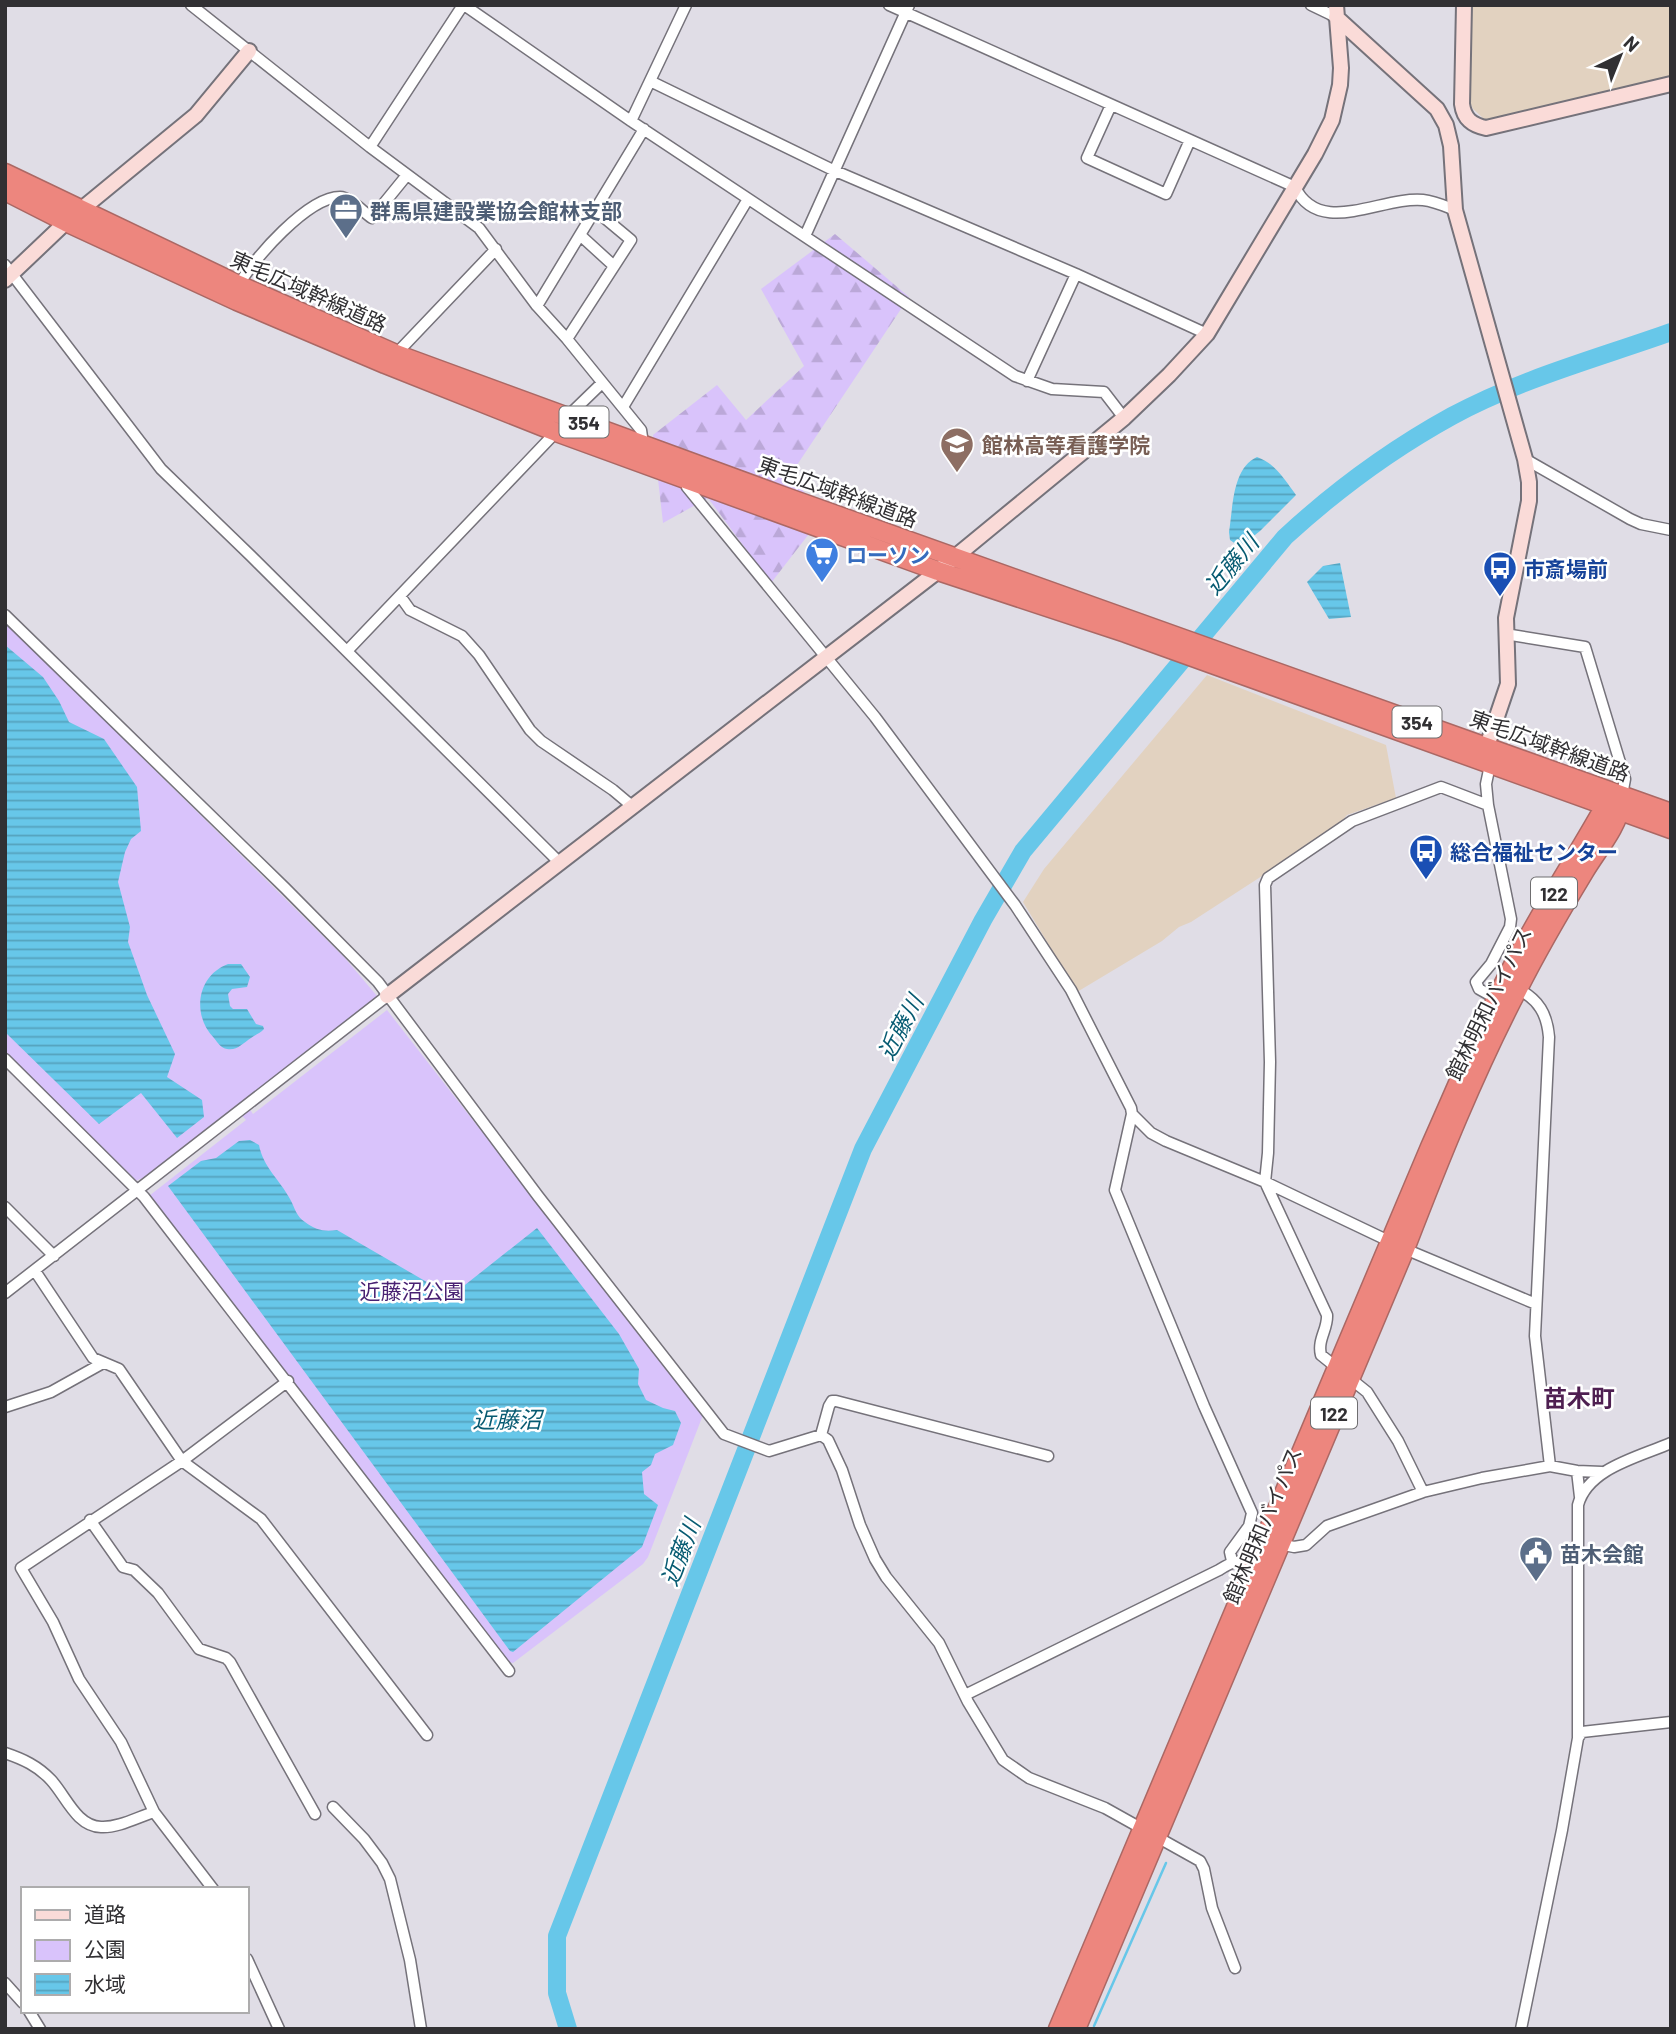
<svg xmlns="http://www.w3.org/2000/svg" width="1676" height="2034" font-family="Barlow,'Noto Sans JP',sans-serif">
<defs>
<pattern id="forest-firs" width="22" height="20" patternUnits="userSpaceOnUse" patternTransform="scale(1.75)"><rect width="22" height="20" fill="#d9c3fb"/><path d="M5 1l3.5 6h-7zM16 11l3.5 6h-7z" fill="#bba8d8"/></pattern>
<pattern id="water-rules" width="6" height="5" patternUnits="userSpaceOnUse" patternTransform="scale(1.75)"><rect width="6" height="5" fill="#67c7e9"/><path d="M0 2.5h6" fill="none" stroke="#55a2bd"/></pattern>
</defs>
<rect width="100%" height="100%" fill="#e0dde6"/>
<!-- industrial -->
<path fill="#e2d2c0" d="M1469,5H1671V77L1665,84L1495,123L1484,119L1473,109L1468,98Z
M1207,675L1386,745L1396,798L1347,815L1336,828L1191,922L1179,927L1162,941L1077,992L1023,902L1044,869Z"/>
<!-- forest -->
<path fill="url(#forest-firs)" d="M835,234L909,297L791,474L822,517L771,583L708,498L663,523L653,435L717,385L746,420L804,366L761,289Z"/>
<!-- park -->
<path fill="#d9c3fb" d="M5,622L344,957L377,996L245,1102L253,1114L387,1010L703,1415L648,1557L643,1564L513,1663L508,1662L288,1381L149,1196L246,1120L235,1108L143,1178L135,1181L5,1053Z"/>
<!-- water -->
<path fill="url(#water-rules)" d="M1257,457C1275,463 1285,480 1296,495L1260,531L1240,547L1230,540L1229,532C1233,508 1232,468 1257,457Z
M1340,563L1351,617L1329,619L1307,582L1323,566Z
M5,645L43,677L59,701L69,722L104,739L137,787L141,831L131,839L125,852L118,882L130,927L128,942L147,995L175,1054L167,1077L202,1100L204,1117L177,1138L141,1093L99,1124L5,1032Z
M228,964H241L250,977L247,987L232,989L228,994L230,1006L233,1009H247L256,1024L263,1026L264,1029C261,1033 256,1034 251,1038C243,1043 237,1051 227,1049C221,1048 217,1042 214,1038C192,1016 196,976 228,964Z
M250,1140L259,1145C263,1167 280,1180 290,1199C295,1208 296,1216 305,1222C316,1230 324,1232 337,1230L451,1296L537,1228L619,1334L639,1369L638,1384L646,1400L663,1408L675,1411L681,1423L673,1445L655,1454L651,1465L642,1472L644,1494L658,1505L642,1547L513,1652L510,1651L168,1186L201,1161L216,1158L239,1141Z"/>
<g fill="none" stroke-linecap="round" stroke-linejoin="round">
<!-- stream -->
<path stroke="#67c7e9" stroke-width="2.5" d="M1094,2026L1166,1863"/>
<!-- river -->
<path stroke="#67c7e9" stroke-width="18" d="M568,2029L557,1993V1936L863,1149L983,920L1023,851L1285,537C1335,491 1392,449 1452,416C1520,379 1598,358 1671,332"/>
<!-- street casing -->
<g stroke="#75727a" stroke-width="13">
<path id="street" d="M191,5L370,147L479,228L537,306L567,339L641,430L643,444
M464,5L631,121L1015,376L1052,389L1104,392L1124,418
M889,5L1295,187C1319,238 1382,196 1423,200C1434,201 1445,206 1455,210
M1311,5L1336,17
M650,81L833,170L1076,274L1207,334
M1111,105L1087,158L1166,194L1190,140
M631,121L686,5
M370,147L463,5
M580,235L614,266
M805,236L909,5
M5,265L161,469L251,556L559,862
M239,285C253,259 308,197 340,197C350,197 364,213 372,218L407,175
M537,306L644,129
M567,339L631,240L595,210
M396,354L496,249
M1027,381L1076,274
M623,407L748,199
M568,416L602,383
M1525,459L1630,519L1641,524L1671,530
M686,480L687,487L875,717L1015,905L1071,990L1131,1108L1132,1114L1115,1190L1204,1406L1252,1513L1249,1526L1230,1552L1232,1561
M400,596L410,610L462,636L479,655L530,730L541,741L613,790L632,806
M5,615L285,888L378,982L538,1196L724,1434L769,1451L821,1435L828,1440L842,1470L860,1525L875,1559L886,1577L939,1643L968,1702L1003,1760L1029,1778L1105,1808L1200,1861L1204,1869L1212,1908L1235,1968
M1505,634L1585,647L1625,779L1622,795
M347,651L556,432
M1490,765L1486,784L1488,805L1511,919L1510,927L1491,964L1476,982L1479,989L1497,999
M1518,989C1539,1000 1547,1014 1549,1037L1535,1336L1550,1466
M5,1059L144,1197L509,1671
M1132,1114L1151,1133L1166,1141L1265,1182L1391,1242
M5,1207L54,1256
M1405,1249L1536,1304
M35,1271L93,1358L119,1369L182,1461L261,1519L427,1735
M5,1293L387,996
M5,1407L51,1392L103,1363
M821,1435L829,1406L832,1401H836L1048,1456
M1577,1471L1580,1497
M1423,1492L1398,1441L1367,1392L1321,1355C1317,1340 1328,1329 1327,1315L1265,1182L1268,1153L1270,1062L1265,885L1268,878L1352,821L1441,787L1488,805
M90,1520L123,1567L134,1570L158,1593L199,1649L226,1658L230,1662L315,1814
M1279,1544L1294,1547L1306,1545L1327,1526L1423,1492L1482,1478L1550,1466L1577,1471L1602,1472
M965,1695L1219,1570C1233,1561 1239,1559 1254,1565
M1578,1738L1582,1732L1671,1722
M5,1753C23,1759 38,1766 51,1780C66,1796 76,1826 101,1827C118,1828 138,1817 154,1812
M333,1807L364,1839L382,1863L390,1879L410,1960L421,2029
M213,1889L154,1812L121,1742L79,1679L53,1622L21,1568L182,1461L288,1381
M247,1959L279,2029
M5,1983L23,2003
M29,2011L40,2029
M1521,2029L1562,1830L1578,1738V1505C1588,1468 1639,1457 1671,1443"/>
</g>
<!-- secondary casing -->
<g stroke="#75727a" stroke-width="18">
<path id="secondary" d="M1464,5L1462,104C1464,119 1472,125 1486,128L1671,84
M1336,17L1437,109L1446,125L1451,146L1455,210L1525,459L1529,482V501L1506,618L1508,684L1487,746
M5,280L66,222L196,115L249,51
M387,996L938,571L1124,418L1169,375L1207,334L1315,154L1332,120L1340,85L1341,68L1336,5"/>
</g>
<!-- highway casing -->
<g stroke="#ab6864" stroke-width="21">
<path id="highway" d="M5,173L239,285L396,354L783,496L1671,813
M5,191L66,222L237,301L385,364L556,432L938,571L1126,633L1671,829
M1058,2029L1430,1147C1459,1082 1486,1016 1519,954C1546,903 1577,856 1605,806L1613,801
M1076,2029L1405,1249C1439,1161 1474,1073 1518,989C1538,949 1561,910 1584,872C1597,850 1617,828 1622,802"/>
</g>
<!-- street -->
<use href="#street" stroke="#fff" stroke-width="10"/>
<!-- secondary -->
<use href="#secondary" stroke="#fadbd8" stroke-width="14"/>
<!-- highway -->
<use href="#highway" stroke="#ed867e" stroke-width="18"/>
</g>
<!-- icons -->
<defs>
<g id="office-pin" transform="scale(1.75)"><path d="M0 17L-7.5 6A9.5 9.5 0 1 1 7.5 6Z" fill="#5c6f8a" stroke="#fff"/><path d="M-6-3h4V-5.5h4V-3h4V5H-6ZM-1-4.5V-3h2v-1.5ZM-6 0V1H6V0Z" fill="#fff"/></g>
<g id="school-pin" transform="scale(1.75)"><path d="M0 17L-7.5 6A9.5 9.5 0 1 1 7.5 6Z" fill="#8d6e63" stroke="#fff"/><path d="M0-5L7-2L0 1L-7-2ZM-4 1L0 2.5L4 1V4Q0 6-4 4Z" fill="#fff"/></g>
<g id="supermarket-pin" transform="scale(1.75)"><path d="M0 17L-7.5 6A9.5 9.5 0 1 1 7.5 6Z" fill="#3f7fe0" stroke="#fff"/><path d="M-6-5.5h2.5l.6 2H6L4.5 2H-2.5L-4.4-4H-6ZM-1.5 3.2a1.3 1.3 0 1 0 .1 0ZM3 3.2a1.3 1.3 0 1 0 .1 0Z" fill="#fff"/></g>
<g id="bus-pin" transform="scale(1.75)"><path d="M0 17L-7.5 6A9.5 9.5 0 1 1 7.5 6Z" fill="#1a4fb4" stroke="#fff"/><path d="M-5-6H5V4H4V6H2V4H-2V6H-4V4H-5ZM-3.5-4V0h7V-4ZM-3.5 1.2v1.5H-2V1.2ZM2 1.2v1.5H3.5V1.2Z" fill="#fff"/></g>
<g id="civic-pin" transform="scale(1.75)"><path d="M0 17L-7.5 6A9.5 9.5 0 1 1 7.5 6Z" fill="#5c6f8a" stroke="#fff"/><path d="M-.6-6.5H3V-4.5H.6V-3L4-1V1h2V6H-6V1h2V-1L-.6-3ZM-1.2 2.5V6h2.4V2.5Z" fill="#fff"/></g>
</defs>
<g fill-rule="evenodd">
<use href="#office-pin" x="346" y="210"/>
<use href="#school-pin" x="957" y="444"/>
<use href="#supermarket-pin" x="822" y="554"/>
<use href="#bus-pin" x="1500" y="568"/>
<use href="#bus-pin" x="1426" y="851"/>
<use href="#civic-pin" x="1536" y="1553"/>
</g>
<g text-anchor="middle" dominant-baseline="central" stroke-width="5" stroke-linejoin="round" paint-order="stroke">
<!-- shield labels -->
<g fill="#fff" stroke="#6f6e70" stroke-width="2">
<rect x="559.5" y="406.5" width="49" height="31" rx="5"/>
<rect x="1392.5" y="706.5" width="49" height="31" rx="5"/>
<rect x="1531" y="877.5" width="46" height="31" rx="5"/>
<rect x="1311" y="1397.5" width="46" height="31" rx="5"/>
</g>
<g font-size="19" font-weight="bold" fill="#313033">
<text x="584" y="422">354</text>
<text x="1417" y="722">354</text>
<text x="1554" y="893">122</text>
<text x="1334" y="1413">122</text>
</g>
<!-- service labels -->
<g font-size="21" font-weight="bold" fill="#4e5e75" stroke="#fff" text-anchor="start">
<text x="370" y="210">群馬県建設業協会館林支部</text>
<text x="1560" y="1553">苗木会館</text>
</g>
<!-- street labels -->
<g font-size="21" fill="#313033" stroke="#fff">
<text transform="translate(309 291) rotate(24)">東毛広域幹線道路</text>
<text transform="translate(838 491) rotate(20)">東毛広域幹線道路</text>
<text transform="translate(1550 745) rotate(20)">東毛広域幹線道路</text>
<text transform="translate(1488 1003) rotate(-64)">館林明和バイパス</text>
<text transform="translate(1262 1525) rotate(-67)">館林明和バイパス</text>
</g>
<!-- education labels -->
<g font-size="21" font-weight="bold" fill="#785e54" stroke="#fff" text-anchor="start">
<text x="982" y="444">館林高等看護学院</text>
</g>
<!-- shop labels -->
<g font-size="21" font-weight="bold" fill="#366cbe" stroke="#fff" text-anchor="start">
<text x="846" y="554">ローソン</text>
</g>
<!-- transit labels -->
<g font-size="21" font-weight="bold" fill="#164399" stroke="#fff" text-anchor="start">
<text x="1524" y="568">市斎場前</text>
<text x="1450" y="851">総合福祉センター</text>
</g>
<!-- park labels -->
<g font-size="21" fill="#492273" stroke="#fff">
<text x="412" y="1290">近藤沼公園</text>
</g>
<!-- water labels -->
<g font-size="23" font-style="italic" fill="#075b72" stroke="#fff">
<text transform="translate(1231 564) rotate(-50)">近藤川</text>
<text transform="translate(900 1027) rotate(-62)">近藤川</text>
<text x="507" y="1419">近藤沼</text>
<text transform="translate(680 1552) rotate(-69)">近藤川</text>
</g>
<!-- quarter labels -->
<g font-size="24" font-weight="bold" fill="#4e1f51" stroke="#fff">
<text x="1579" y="1397">苗木町</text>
</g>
</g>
<!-- border -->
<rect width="1676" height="2034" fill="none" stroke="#313033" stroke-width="14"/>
<!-- legend -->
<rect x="21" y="1887" width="228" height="126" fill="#ffffff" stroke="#adacad" stroke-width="2"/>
<rect x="35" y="1910" width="35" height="10" fill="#fadbd8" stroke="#adacad" stroke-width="2"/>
<text x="84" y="1922" font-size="21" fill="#313033">道路</text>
<rect x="35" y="1940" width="35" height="21" fill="#d9c3fb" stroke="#adacad" stroke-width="2"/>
<text x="84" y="1957" font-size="21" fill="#313033">公園</text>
<rect x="35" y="1974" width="35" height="21" fill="url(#water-rules)" stroke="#adacad" stroke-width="2"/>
<text x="84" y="1992" font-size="21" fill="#313033">水域</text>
<!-- north arrow -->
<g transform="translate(1620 56) rotate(43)" stroke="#ffffff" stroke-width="5" paint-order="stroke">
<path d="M0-5L12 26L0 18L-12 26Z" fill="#313033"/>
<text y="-10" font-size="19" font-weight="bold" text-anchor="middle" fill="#313033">N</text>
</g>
</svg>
